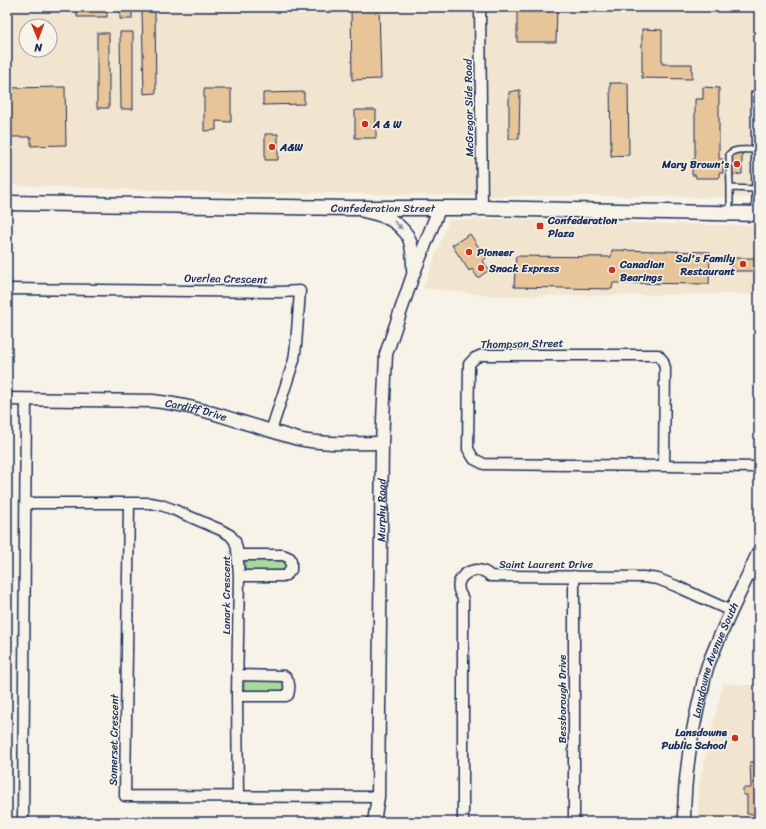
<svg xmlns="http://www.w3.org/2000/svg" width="766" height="829" font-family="Sriracha,sans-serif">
<rect width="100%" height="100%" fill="#f7f3e8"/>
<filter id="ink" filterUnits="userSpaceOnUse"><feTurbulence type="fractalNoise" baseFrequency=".025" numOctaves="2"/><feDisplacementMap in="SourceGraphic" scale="8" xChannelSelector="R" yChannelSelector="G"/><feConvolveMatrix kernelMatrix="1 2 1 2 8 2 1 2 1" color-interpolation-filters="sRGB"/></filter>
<g filter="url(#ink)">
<!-- built -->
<path fill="#f2e5d0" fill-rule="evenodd" d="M7,7H759V198L640,196H465L322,193L258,194L7,185ZM26,26H50V50H26Z
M500,219L723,225H759V294L497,296L423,288L449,220Z
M723,683L759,686V822H698V789Z"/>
<!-- green -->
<path fill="#a9da9b" stroke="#62847c" d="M248,560L284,561L286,562V570L284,571H249L245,569V563Z
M246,680H283L284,681L285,689L281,691H248L245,690C244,687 243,683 246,680Z"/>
<!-- building -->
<path fill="#e7c598" stroke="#1b2f5e" d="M77,7H107V17H77Z
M120,7H132V19H120Z
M351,7H379L381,79L352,80Z
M517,7H557L556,42H517Z
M142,11H155L156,93L144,94Z
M642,29L662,30V64H692V79L642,78Z
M120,32H133V109H121Z
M97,33H109V108H97Z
M610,83H628L629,155L611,156Z
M65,87L66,145L31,146V137H8L7,132V88Z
M703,87L719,88V159H723V173H719V178H696L695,175H692V160L695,159V99H703Z
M204,89H231V122L216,121V130L204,131Z
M520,90L519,139H509V92Z
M304,92V104L263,105V93Z
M355,110H376V138H355Z
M265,134H278V160H265Z
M742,153V174L731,175V154Z
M470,234L486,258L483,261L489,270L478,278L472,269L469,271L452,245Z
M612,250L710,252L709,284L613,283L612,289L514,287L516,256L611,257Z
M731,258H755V271H731Z
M756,755H759V822H758V814H747V795H743V788H751L750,762H756Z"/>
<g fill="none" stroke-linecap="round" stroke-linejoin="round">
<!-- service casing -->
<g stroke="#1b2f5e" stroke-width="8">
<path id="service" d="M754,94L755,212
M730,188L729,154C735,148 746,150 755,150
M730,212V188L755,189"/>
</g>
<!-- minor casing -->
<g stroke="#1b2f5e" stroke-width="13">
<path id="minor" d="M480,7L482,208
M7,289L280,292L300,291L296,345L294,360L271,431
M664,466L665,368L663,361L658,355H482L475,358L469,364L468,449L474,459L484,464L759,467
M26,503H150L161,505L172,509L221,530L230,535L235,541L237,549L239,576L237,696L238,796
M129,503L125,796L378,797
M238,555H283L290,558L291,561V570L286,575L283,576H239
M237,696H286L288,695C290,689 290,679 284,676L237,675
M23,822L26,399
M463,822V599C463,598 460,594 460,593C453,578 472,565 485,572C487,573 489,574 490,576L643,577L658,579L676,586L731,611
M574,822V576"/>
</g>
<!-- tertiary casing -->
<g stroke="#1b2f5e" stroke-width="15">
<g id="tertiary">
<path d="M363,211C380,215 392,217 404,231C406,233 408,236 409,239C413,248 413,260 413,270"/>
<path id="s1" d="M7,399L153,401C182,404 208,411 235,420C256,426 277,433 298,439C326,445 354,443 382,443"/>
<path id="s2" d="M374,822L378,797L382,443L386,354L413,275L439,209"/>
<path id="s3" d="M684,822C684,780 690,739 700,698C703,687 704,676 708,665C723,626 742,589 759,551"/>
</g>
</g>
<!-- secondary casing -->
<g stroke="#1b2f5e" stroke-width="17">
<g id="secondary">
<path id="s4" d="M7,203L349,208H482L759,214"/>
</g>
</g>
<!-- service -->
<use href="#service" stroke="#f7f3e8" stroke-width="5"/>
<!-- minor -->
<use href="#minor" stroke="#f7f3e8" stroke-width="10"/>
<!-- tertiary -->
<use href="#tertiary" stroke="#f7f3e8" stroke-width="12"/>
<!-- secondary -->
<use href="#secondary" stroke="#f7f3e8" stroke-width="14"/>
</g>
<!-- one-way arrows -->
<defs><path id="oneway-solid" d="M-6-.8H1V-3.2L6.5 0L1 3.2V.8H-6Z"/></defs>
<use fill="#8991a3" href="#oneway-solid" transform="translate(398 225) rotate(44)"/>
</g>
<!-- markers -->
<g fill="#c8321e" stroke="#f7f3e8" stroke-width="1.5">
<circle cx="365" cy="124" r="4"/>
<circle cx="272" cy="147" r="4"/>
<circle cx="737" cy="164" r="4"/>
<rect x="536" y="222" width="8" height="8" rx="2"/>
<circle cx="469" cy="252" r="4"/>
<circle cx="743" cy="264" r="4"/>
<circle cx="481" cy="268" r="4"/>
<circle cx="612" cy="270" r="4"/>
<circle cx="735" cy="738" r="4"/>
</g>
<g text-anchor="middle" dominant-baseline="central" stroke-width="3" stroke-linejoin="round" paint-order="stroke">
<!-- street labels -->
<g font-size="11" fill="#1b2f5e" stroke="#f7f3e8">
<text transform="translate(469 108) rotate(-91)">McGregor Side Road</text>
<text stroke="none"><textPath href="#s4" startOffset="376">Confederation Street</textPath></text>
<text transform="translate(226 279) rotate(1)">Overlea Crescent</text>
<text transform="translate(522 344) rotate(-1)">Thompson Street</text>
<text stroke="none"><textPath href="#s1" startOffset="190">Cardiff Drive</textPath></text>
<text stroke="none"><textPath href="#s2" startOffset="312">Murphy Road</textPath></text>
<text x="546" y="564">Saint Laurent Drive</text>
<text transform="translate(226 595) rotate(-90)">Lanark Crescent</text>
<text stroke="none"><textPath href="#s3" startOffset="166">Lansdowne Avenue South</textPath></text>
<text transform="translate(562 699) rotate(-90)">Bessborough Drive</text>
<text transform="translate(114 740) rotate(-89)">Somerset Crescent</text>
</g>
<!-- poi labels -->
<g font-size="11" font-weight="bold" fill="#1b2f5e" stroke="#f7f3e8" text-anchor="start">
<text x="373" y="124">A &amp; W</text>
<text x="280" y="147">A&amp;W</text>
<text x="729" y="164" text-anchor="end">Mary Brown's</text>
<text x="548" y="220">Confederation<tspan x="548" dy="13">Plaza</tspan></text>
<text x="477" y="252">Pioneer</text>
<text x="735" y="258" text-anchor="end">Sal's Family<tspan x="735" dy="13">Restaurant</tspan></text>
<text x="620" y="264">Canadian<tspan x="620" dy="13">Bearings</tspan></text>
<text x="489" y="268">Snack Express</text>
<text x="727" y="732" text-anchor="end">Lansdowne<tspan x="727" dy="13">Public School</tspan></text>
</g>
</g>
<!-- margin -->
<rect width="766" height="829" fill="none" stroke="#f7f3e8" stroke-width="24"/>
<rect x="12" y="12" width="742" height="805" fill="none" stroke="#1b2f5e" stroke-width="1.5" filter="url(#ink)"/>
<!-- north arrow -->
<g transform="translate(38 38) rotate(179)"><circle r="19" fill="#f7f3e8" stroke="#9fa5b1"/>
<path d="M0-3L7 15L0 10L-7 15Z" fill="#c8321e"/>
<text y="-6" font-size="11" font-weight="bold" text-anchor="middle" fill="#1b2f5e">N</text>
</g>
</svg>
